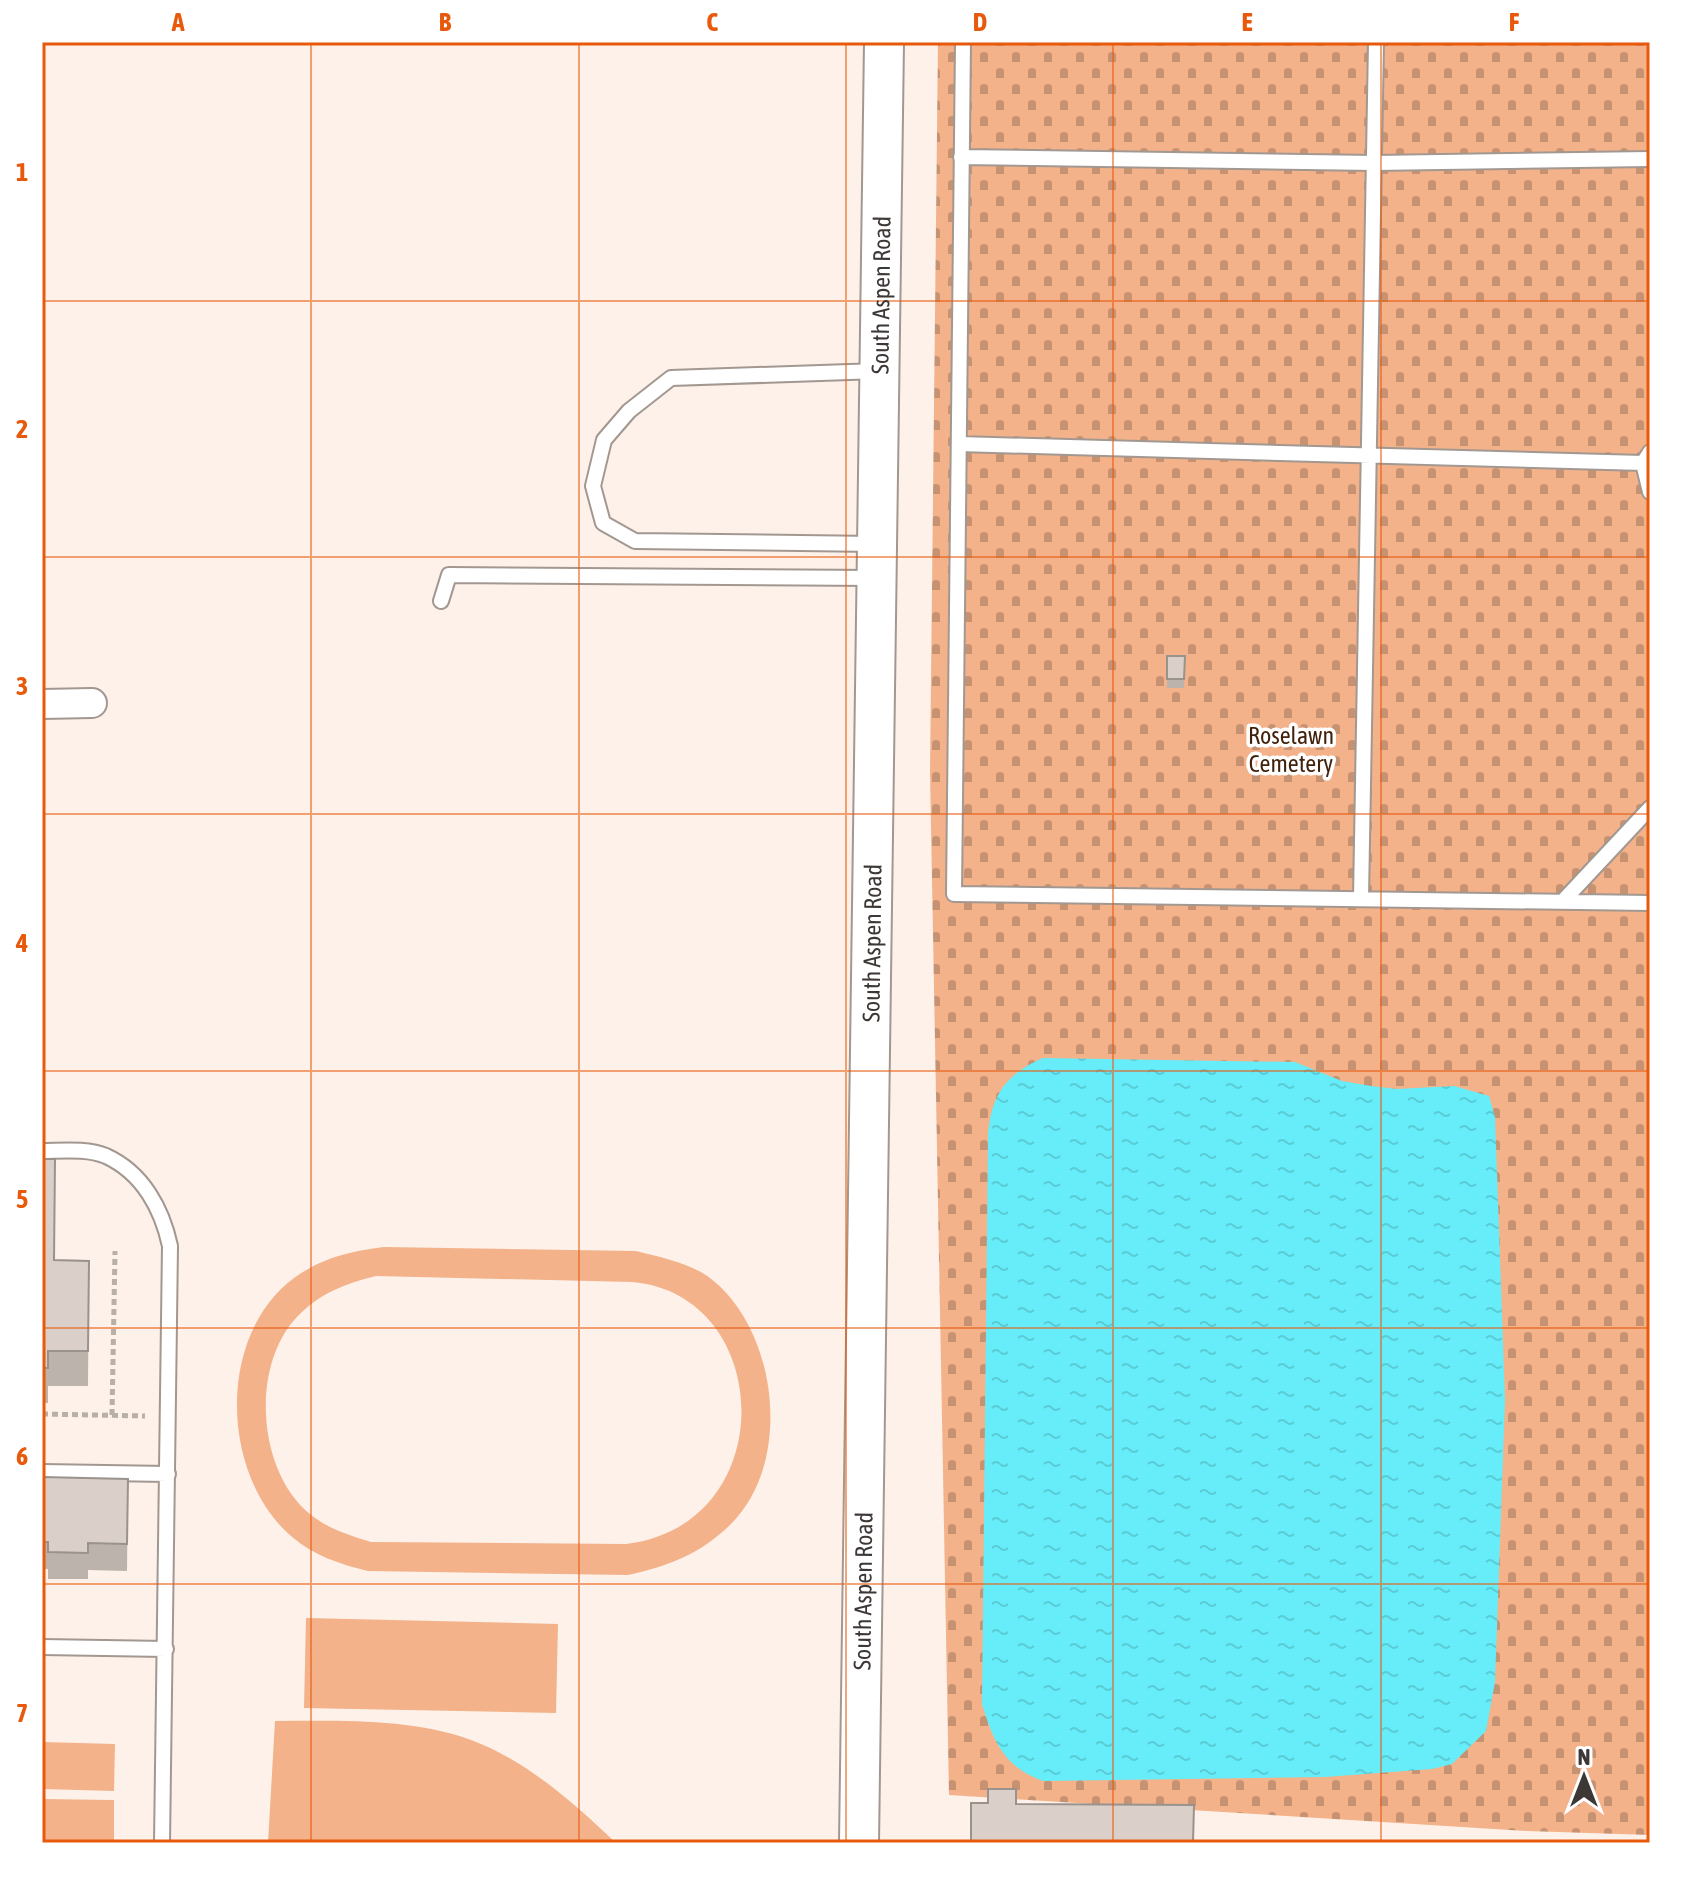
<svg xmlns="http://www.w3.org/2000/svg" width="1692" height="1885" font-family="'Asap Condensed',sans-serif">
<defs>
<pattern id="cemetery-stones" width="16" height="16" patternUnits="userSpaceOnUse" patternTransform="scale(2)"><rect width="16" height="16" fill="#f3b289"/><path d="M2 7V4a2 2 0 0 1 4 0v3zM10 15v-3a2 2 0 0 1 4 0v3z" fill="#c69271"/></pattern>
<pattern id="water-ripples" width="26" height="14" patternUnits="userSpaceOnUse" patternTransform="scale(2)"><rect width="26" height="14" fill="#67edf9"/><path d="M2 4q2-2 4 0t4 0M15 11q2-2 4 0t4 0" fill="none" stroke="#5accd6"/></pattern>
</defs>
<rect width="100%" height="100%" fill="#fdf1ea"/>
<!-- cemetery -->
<path fill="url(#cemetery-stones)" d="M938,42H1650V1835L1527,1831L949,1795L930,772Z"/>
<!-- park -->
<path fill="#f3b289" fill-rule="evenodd" d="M384,1247L636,1251C660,1257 690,1263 710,1278C778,1330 794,1463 730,1525C700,1554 669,1566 628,1575L368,1571C340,1564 314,1556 291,1536C218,1473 216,1325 303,1272C329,1256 354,1251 384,1247ZM376,1276L632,1282C775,1294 783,1525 626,1544L371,1542C349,1535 328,1529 310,1514C258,1472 250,1368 296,1318C318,1294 344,1284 376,1276Z
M306,1618L558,1624L556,1713L304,1708Z
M275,1721C339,1721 410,1718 471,1740C526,1760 575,1804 616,1843H268Z
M42,1742L115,1744L114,1791L42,1789Z
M42,1799L114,1800V1843H42Z"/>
<!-- water -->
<path fill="url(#water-ripples)" d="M1043,1058L1295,1062L1342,1081L1371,1086L1397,1089L1454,1086L1489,1096L1495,1117L1505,1400L1495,1682L1486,1731L1452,1764L1432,1769L1325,1777L1043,1781C1005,1768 993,1741 982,1704L988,1135C991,1095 1006,1074 1043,1058Z"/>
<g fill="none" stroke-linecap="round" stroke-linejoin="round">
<!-- lane casing -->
<g stroke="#a29891" stroke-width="18">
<path id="lane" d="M963,42L954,894L1650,903
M961,157L1374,163L1650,159
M959,444L1643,463
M1650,452L1643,463L1650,492
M876,544L635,541L603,523L593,486L604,440L629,411L671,378L879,371
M441,601L449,575L876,578
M1361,898L1376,42
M1562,902L1650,808
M42,1151C61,1151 87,1148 106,1156C143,1173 162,1209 170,1246L162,1843
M42,1472L168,1474
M42,1647L166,1649"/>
</g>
<!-- street casing -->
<g stroke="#a29891" stroke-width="32">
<path id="street" d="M42,704L92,703"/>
</g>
<!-- secondary casing -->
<g stroke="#a29891" stroke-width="42">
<g id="secondary">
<path id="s1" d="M859,1843L884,42"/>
</g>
</g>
<!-- path -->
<path stroke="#b8afa9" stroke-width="5" stroke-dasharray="6 4" stroke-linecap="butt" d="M42,1414L145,1416
M112,1415L115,1251"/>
<!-- lane -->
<use href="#lane" stroke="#fff" stroke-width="14"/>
<!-- street -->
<use href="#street" stroke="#fff" stroke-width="28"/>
<!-- secondary -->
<use href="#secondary" stroke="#fff" stroke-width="38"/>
</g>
<!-- wall -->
<path fill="#bcb3ad" d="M1167,656H1185L1184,688H1167Z
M42,1159L54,1260L89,1261L88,1386H48V1403H42Z
M42,1477L128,1479L127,1571L88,1570V1579H48V1569H42Z"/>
<!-- building -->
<path fill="#dbd0c9" stroke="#99928d" stroke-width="2" d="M1167,656H1185L1184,679H1167Z
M42,1159H55L54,1260L89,1261L88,1351H48V1368H42Z
M42,1477L128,1479L127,1544L88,1543V1553L48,1552V1542H42Z
M988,1789H1016V1804L1194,1805L1193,1843H971V1803H988Z"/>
<!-- grid -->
<path fill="none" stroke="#e8590c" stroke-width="2" stroke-opacity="0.55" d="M311,42V1843M579,42V1843M846,42V1843M1113,42V1843M1381,42V1843M42,301H1650M42,557H1650M42,814H1650M42,1071H1650M42,1328H1650M42,1584H1650"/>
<g text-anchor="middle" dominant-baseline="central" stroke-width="7" stroke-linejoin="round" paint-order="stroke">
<!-- street labels -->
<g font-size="24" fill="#3d3836" stroke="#fff">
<text stroke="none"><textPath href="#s1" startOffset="1548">South Aspen Road</textPath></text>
<text stroke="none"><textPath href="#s1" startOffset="900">South Aspen Road</textPath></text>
<text stroke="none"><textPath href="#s1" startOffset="252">South Aspen Road</textPath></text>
</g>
<!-- park labels -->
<g font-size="24" fill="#41220b" stroke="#fff">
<text x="1291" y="735">Roselawn<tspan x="1291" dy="28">Cemetery</tspan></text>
</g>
</g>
<!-- border -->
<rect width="1692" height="1885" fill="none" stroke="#ffffff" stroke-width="88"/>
<!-- north arrow -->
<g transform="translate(1584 1777)" stroke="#ffffff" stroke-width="6" paint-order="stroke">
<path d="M0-6L14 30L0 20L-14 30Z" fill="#3d3836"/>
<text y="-12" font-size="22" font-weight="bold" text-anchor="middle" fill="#3d3836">N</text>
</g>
<rect x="44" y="44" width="1604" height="1797" fill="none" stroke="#e8590c" stroke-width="3"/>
<g font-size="26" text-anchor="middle" font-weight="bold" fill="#e8590c">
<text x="178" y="31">A</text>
<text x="445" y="31">B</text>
<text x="712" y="31">C</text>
<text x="980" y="31">D</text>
<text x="1247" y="31">E</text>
<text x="1514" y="31">F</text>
<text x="22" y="181">1</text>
<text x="22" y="438">2</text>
<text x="22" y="695">3</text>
<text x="22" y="952">4</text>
<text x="22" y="1208">5</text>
<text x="22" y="1465">6</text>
<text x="22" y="1722">7</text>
</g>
</svg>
